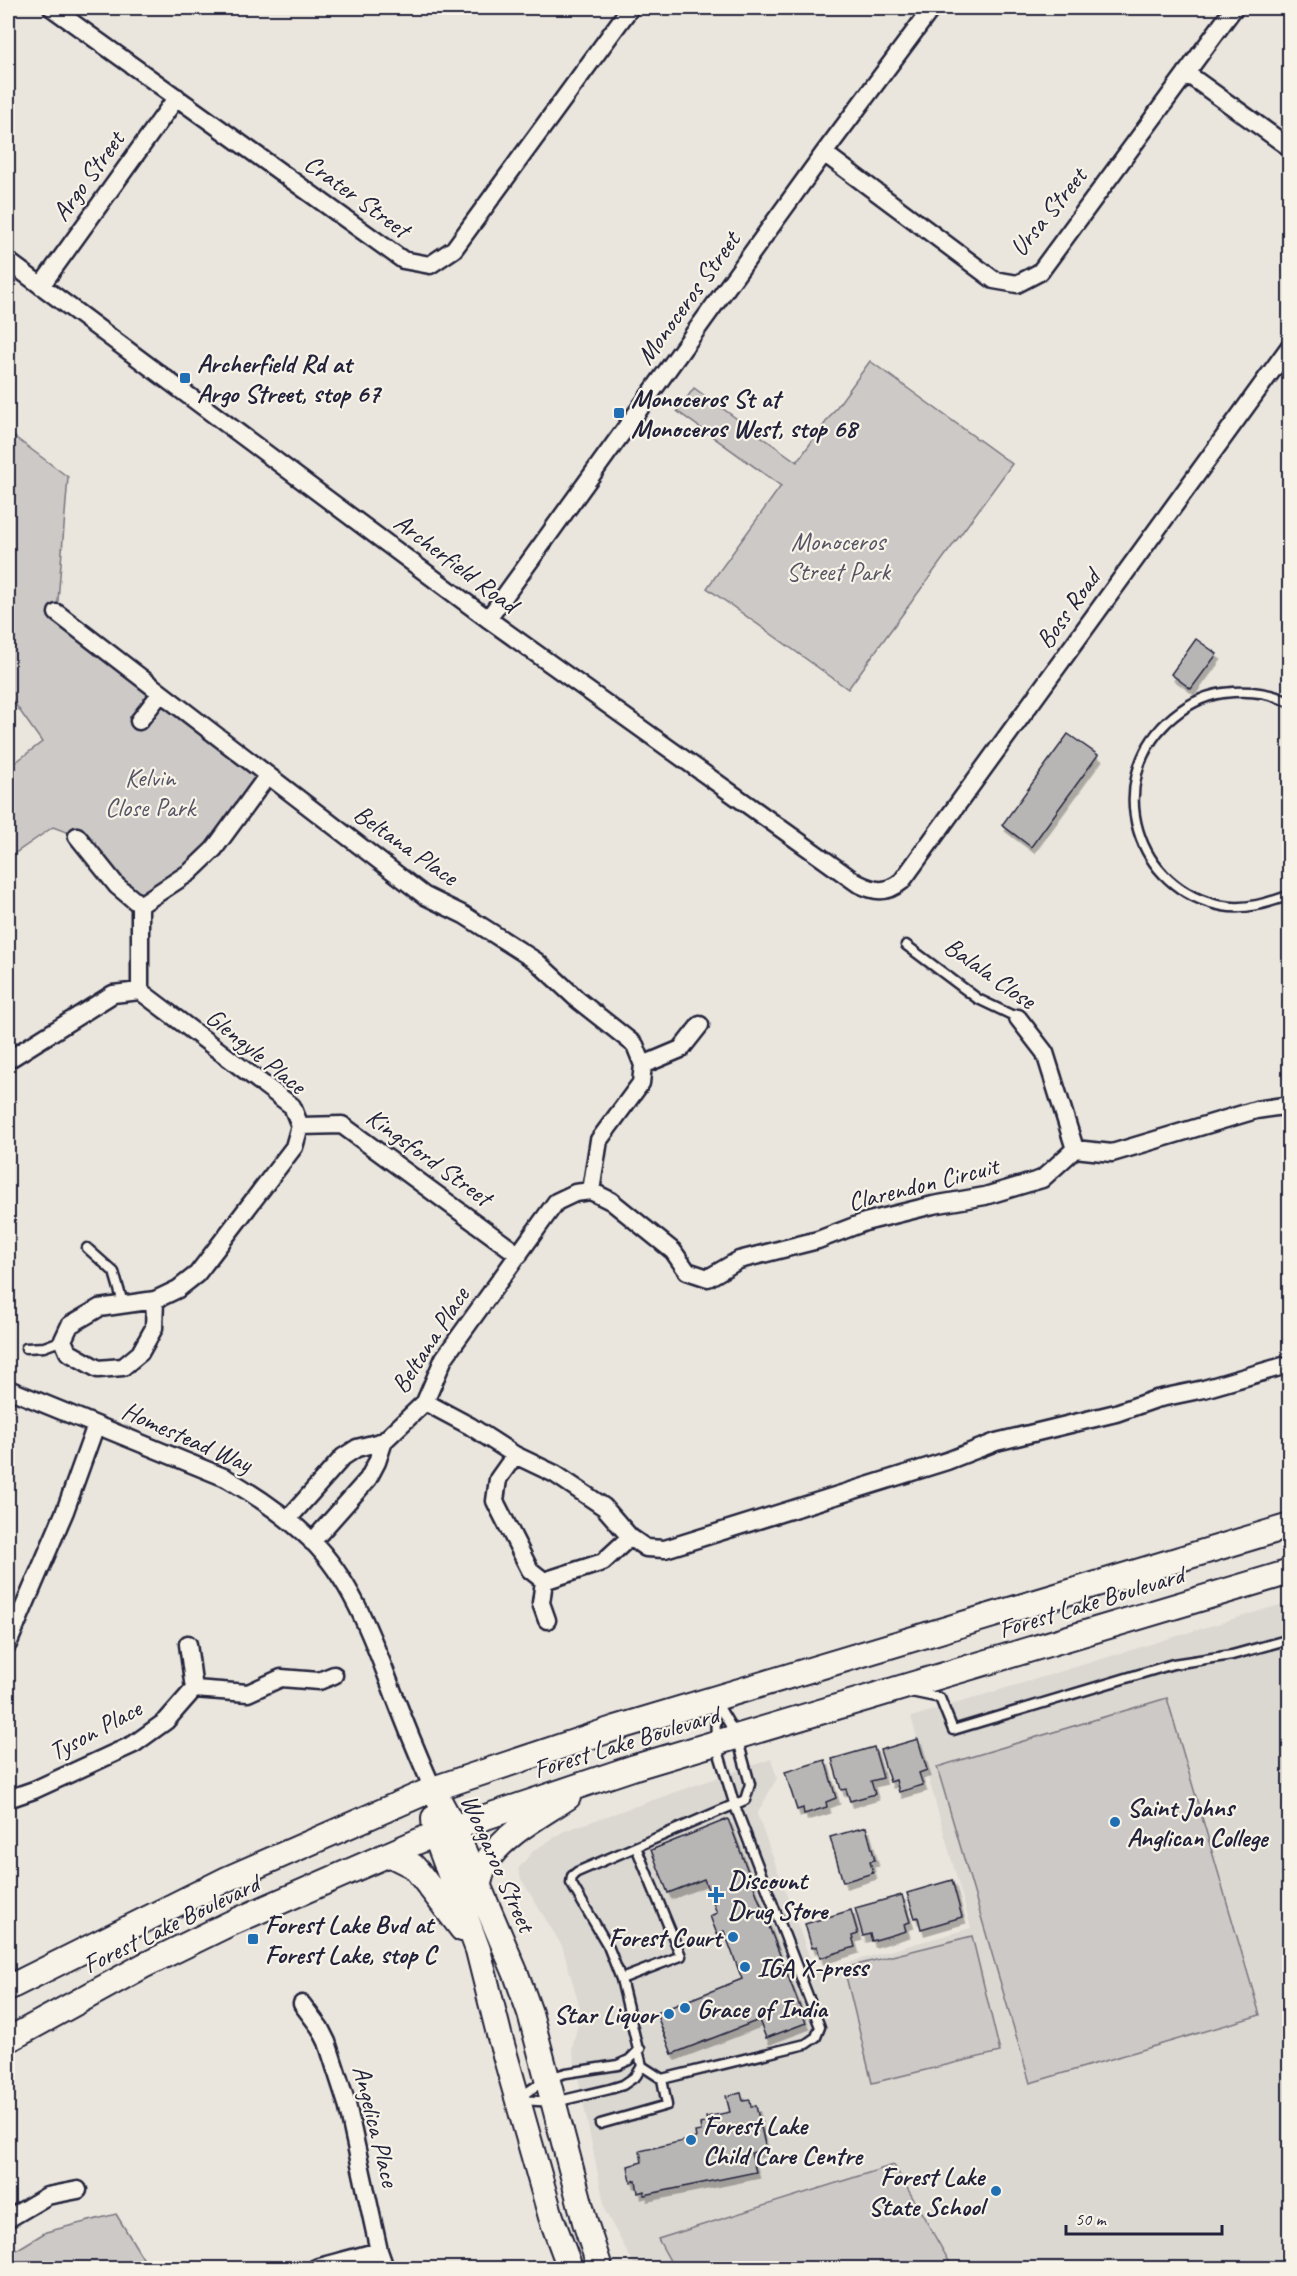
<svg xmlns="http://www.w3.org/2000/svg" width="1297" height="2276" font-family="Caveat,sans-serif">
<defs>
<filter id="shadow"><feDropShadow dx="3.5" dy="6" stdDeviation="0" flood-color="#0004"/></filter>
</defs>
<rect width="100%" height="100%" fill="#eae6de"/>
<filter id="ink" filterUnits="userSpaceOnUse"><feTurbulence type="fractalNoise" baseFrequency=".0167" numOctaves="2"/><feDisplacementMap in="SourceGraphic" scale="12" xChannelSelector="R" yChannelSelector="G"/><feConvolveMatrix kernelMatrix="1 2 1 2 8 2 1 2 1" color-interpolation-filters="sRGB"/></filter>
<g filter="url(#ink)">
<!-- built -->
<path fill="#dbd8d2" d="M1289,1602V2268H636L606,2213L572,2049L581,2011L562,1946L521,1879L518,1869L533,1851L564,1831L771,1759L777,1778L757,1814L815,1972L971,1928L911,1717Z"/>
<!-- green -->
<path fill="#cdc9c6" stroke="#787680" stroke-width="1.5" d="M870,361L1012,464L848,689L707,588L781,486L677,411L694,388L797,462Z
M8,432L68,477L57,613L268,775L214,849L140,905L77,836L53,827L8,858V768L42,742L8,694Z
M1167,1698L1260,2015L1030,2083L937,1767Z
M972,1936L1000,2052L872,2083L844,1968Z
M894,2165L953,2268H674L658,2239Z
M116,2214L149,2268H8V2255L46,2232Z"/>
<!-- building -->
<path fill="#b8b6b5" stroke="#22223b" stroke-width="1.5" filter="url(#shadow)" d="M1196,639L1217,654L1191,689L1171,674Z
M1068,734L1098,755L1031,847L1002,825Z
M918,1739L927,1770L919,1773L923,1785L899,1792L896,1780L890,1782L880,1750Z
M874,1747L883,1778L871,1781L875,1794L850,1801L846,1789L841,1790L832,1759Z
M825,1760L836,1798L826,1802L827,1807L804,1814L803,1808L797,1810L785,1772Z
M728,1819L806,2023L766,2038L759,2020L672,2054L656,2013L742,1979L724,1931L717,1934L710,1916L717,1913L704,1879L668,1893L651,1850Z
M866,1827L875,1860L870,1861L873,1873L843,1882L830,1837Z
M952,1880L962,1917L921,1929L918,1917L915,1918L907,1893Z
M902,1895L910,1922L904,1924L906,1931L872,1941L870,1934L863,1936L855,1908Z
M851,1910L858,1934L852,1936L855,1947L820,1958L817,1946L812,1948L805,1924Z
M741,2093L743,2101L750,2100L751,2107L756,2106L766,2149L751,2153L756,2172L644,2195V2191L638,2193L636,2180L631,2182L628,2166L642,2162L640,2151L696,2138L695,2132L701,2131L700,2124L707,2122L706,2117L730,2112L726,2096Z"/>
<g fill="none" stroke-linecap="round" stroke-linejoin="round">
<!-- service casing -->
<g stroke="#22223b" stroke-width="13">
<path id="service" d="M1290,703C1269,691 1246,690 1223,693C1202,696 1183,707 1167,722C1104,783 1135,890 1223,906C1246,910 1268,903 1290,895
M906,945L978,999L1018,1018
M87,1248L114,1272L123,1303
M26,1348L44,1347L63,1340
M911,1692L940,1698L953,1730L1173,1664L1232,1655L1290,1639
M621,1979L681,1956L636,1847
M662,2079L806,2044L816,2037L820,2027L735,1806L716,1744L715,1700
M520,2097L548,2078L566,2073L618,2065L629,2060L640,2049
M521,2100L555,2102L610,2089L623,2085L636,2076L642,2066L621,1979L608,1946L571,1883L572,1876L577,1872L745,1800L750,1784L737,1737L715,1700
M600,2124L667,2105L662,2079L642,2066"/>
</g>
<!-- minor casing -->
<g stroke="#22223b" stroke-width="21">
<path id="minor" d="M52,8L403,260L430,265L454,249L630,8
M1186,73L1290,148
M824,153L994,280L1017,284L1040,272L1234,8
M8,261L488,619L857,883C875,892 886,894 902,881L1290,346
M41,286L177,97
M57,613L425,896L464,915L536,961L578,1000L635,1045L643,1065L641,1083L599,1140L591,1191
M488,619L824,153L932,8
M139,721L161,693
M77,836L117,886L140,905L190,872L214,849L268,775
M140,991V905
M1018,1018L1045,1053L1075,1149
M8,1060L113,994L140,991L292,1106L300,1126L294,1147L197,1274L178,1289L155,1300
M643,1065L681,1049L700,1025
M300,1126L342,1125L519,1255
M591,1191L611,1201L673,1251L687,1271L708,1278L739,1260L818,1240L865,1222L933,1205L985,1196L1042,1179L1075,1149L1112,1153L1256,1110L1290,1105
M155,1300L154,1328L140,1353L123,1367L98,1369L68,1352L63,1340L70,1325L99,1308Z
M8,1389L226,1478C257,1496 285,1515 311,1540C349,1578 369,1629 388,1679C402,1716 417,1753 433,1789
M425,1402L470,1426L515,1455L555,1474L604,1507L630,1537L646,1548L665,1549L947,1461L996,1442L1116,1413L1156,1399L1204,1389L1290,1364
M515,1455L498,1479L495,1501L530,1570L544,1581L603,1562L630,1537
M288,1519L343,1457L357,1448L384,1441
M312,1542L368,1479L377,1462L384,1441L425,1402L444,1358L556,1202L575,1193L591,1191
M544,1581L541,1603L547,1620
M8,1644L65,1511L96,1425
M188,1644L194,1689L248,1693L281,1678L319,1681L334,1675
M8,1799L34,1790L134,1744L166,1721L194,1689
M302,2004L320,2028L327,2042L347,2104L379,2251L385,2268
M8,2219L47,2196L78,2190
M316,2268L379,2251"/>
</g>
<!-- secondary casing -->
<g stroke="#22223b" stroke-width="28">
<path id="secondary" d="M433,1789L454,1828L516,1974L530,2013L585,2222L600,2268
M434,1818L435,1834L478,1950L499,2034L551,2217L570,2268
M389,1854L413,1866L419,1873L462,1929
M478,1888C480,1879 482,1868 487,1861C503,1835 543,1814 568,1797
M8,1988L227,1879L433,1789L616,1728L1290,1526
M8,2040L143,1966L229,1924L435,1834L635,1767L1290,1572"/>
</g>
<!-- service -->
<use href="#service" stroke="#f7f3e8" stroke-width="8"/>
<!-- minor -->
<use href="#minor" stroke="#f7f3e8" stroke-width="16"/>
<!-- secondary -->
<use href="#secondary" stroke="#f7f3e8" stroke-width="24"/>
</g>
</g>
<!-- markers -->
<g fill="#1f6fb2" stroke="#f7f3e8" stroke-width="2">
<rect x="179" y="372" width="12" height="12" rx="3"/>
<rect x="613" y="407" width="12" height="12" rx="3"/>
<circle cx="1115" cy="1822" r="6"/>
<path d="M713 1886h6v6h6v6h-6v6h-6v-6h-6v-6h6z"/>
<circle cx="733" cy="1937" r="6"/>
<rect x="247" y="1933" width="12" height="12" rx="3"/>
<circle cx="745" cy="1967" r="6"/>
<circle cx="685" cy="2008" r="6"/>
<circle cx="669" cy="2014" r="6"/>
<circle cx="691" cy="2140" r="6"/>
<circle cx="996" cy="2191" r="6"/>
</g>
<g text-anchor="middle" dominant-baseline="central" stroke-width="4.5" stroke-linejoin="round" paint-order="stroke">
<!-- street labels -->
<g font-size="26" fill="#22223b" stroke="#f7f3e8">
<text transform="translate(88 176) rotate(-54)">Argo Street</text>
<text transform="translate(357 196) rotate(36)">Crater Street</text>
<text transform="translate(1048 212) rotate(-51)">Ursa Street</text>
<text transform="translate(688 298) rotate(-54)">Monoceros Street</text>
<text transform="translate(456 563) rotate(37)">Archerfield Road</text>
<text transform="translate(1068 609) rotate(-54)">Boss Road</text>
<text transform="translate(406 845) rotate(35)">Beltana Place</text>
<text transform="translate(990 973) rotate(35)">Balala Close</text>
<text transform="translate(256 1051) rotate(39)">Glengyle Place</text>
<text transform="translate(429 1157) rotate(36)">Kingsford Street</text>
<text transform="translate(923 1184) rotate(-14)">Clarendon Circuit</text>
<text transform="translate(430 1340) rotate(-57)">Beltana Place</text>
<text transform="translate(187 1437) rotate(24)">Homestead Way</text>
<text transform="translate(1091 1602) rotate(-17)">Forest Lake Boulevard</text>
<text transform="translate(95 1730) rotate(-28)">Tyson Place</text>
<text transform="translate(626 1742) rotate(-17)">Forest Lake Boulevard</text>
<text transform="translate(498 1863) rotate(66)">Woogaroo Street</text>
<text transform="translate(171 1924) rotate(-26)">Forest Lake Boulevard</text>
<text transform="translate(376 2126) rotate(76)">Angelica Place</text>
</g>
<!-- poi labels -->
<g font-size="26" font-weight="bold" fill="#22223b" stroke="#f7f3e8" text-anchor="start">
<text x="197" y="363">Archerfield Rd at<tspan x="197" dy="30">Argo Street, stop 67</tspan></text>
<text x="631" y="398">Monoceros St at<tspan x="631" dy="30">Monoceros West, stop 68</tspan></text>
<text x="1127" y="1807">Saint Johns<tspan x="1127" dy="30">Anglican College</tspan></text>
<text x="728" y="1880">Discount<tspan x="728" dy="30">Drug Store</tspan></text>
<text x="265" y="1924">Forest Lake Bvd at<tspan x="265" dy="30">Forest Lake, stop C</tspan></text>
<text x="721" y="1937" text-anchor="end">Forest Court</text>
<text x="757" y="1967">IGA X-press</text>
<text x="697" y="2008">Grace of India</text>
<text x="657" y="2014" text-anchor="end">Star Liquor</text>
<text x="703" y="2125">Forest Lake<tspan x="703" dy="30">Child Care Centre</tspan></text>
<text x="984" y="2176" text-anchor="end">Forest Lake<tspan x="984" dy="30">State School</tspan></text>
</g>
<!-- park labels -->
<g font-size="26" fill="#555465" stroke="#f7f3e8">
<text x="838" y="541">Monoceros<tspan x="838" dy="30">Street Park</tspan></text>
<text x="150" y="777">Kelvin<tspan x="150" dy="30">Close Park</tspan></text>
</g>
</g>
<!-- margin -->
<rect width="1297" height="2276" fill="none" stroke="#f7f3e8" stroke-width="30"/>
<rect x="15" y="15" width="1267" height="2246" fill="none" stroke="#22223b" stroke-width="2" filter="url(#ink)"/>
<!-- scale -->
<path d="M1066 2225v9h156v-9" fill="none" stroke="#22223b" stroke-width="3"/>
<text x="1075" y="2225" font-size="18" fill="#22223b" stroke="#f7f3e8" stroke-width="4.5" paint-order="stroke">50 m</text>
</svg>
